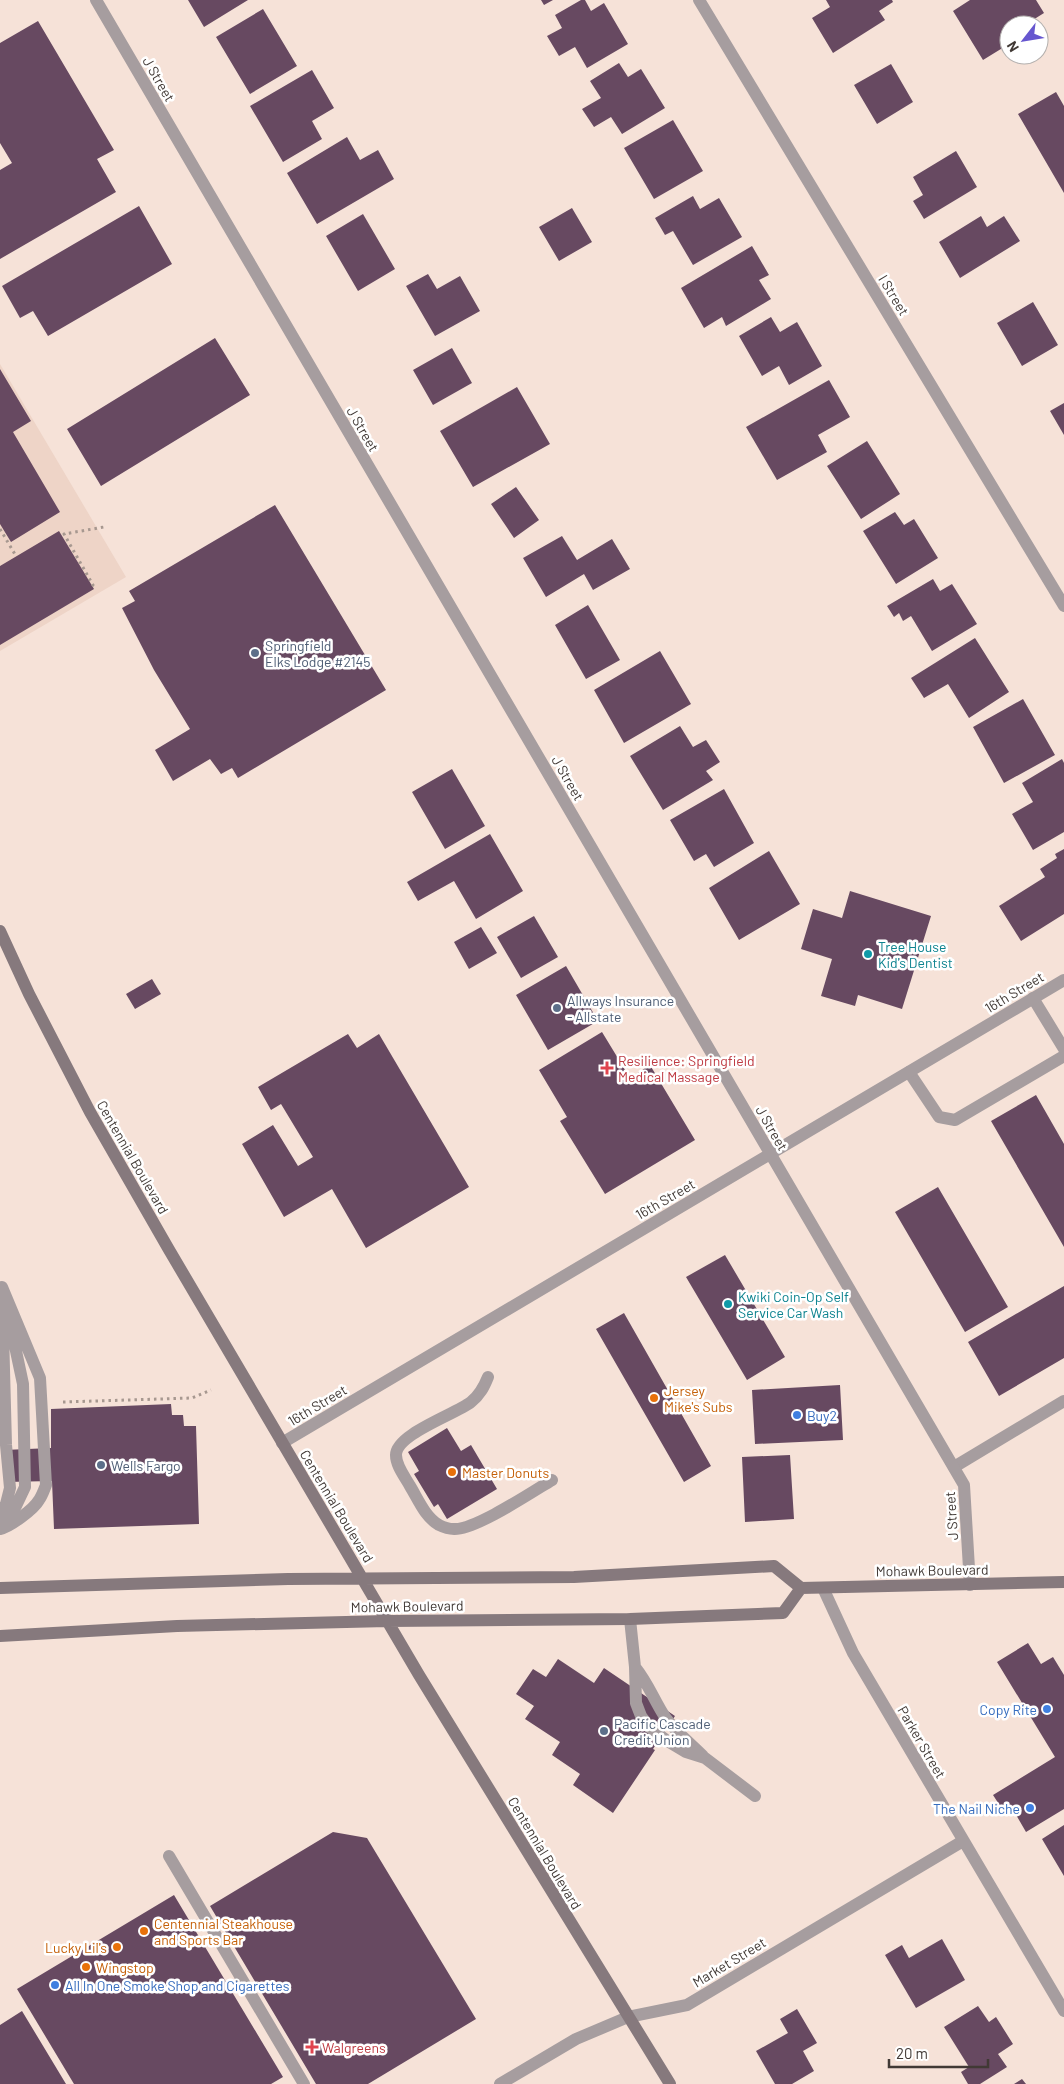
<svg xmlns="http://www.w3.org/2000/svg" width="1064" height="2084" font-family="Barlow,sans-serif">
<rect width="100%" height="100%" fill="#f6e2d8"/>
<!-- built -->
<path fill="#eed4c7" d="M0,364L126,577L0,651Z"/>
<!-- building -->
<path fill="#674961" d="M188,0H248L204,27Z
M541,0H553L544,5Z
M581,0H585L591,11L604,3L628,44L587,68L575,47L559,56L547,36L562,28L555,15Z
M826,0H892L893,2L879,11L885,20L833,53L812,18L830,7Z
M970,0H1036L1044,13L1028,23L1029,25H1009V44L983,60L953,11Z
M263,9L297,66L250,94L216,37Z
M38,21L114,150L97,159L116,192L0,259V170L12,163L0,143V43Z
M619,63L628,77L641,69L665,108L622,134L611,117L594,127L582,109L601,98L590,81Z
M891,64L913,102L877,124L854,85Z
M312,70L334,108L312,121L322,139L283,162L250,106Z
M1056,92L1064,106V193L1018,114Z
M673,120L703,171L654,199L624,148Z
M347,137L360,160L378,150L394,179L317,224L287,173Z
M956,151L977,187L924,219L913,201L923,195L913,177Z
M693,196L700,209L719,198L742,237L693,265L673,231L665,235L655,218Z
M139,206L172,264L48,336L33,311L20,318L2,286Z
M572,208L592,242L559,261L539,227Z
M363,214L395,269L358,291L326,236Z
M981,216L987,227L1004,216L1020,241L960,278L939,242Z
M752,246L769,275L759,280L771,299L726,326L722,317L704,328L681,288Z
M428,274L437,289L460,276L480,311L435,336L406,286Z
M1033,302L1058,345L1022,366L997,323Z
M771,317L780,332L797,322L822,366L789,385L779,366L762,376L739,336Z
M215,338L250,395L101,486L67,429Z
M452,348L472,383L433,405L413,370Z
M0,369L31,421L13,432L60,512L11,542L0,524Z
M829,380L850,417L818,435L827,452L777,480L746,427Z
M517,387L550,444L473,487L440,431Z
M1064,403V435L1050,411Z
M867,441L900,494L861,519L827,466Z
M516,487L539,520L514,538L491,504Z
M275,505L386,690L238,778L232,768L221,774L210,759L173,781L155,750L190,729L154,670L122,608L135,601L129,591Z
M895,512L904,525L914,519L938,558L896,584L863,531Z
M59,531L94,589L0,645V566Z
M562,536L577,560L612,539L630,569L593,590L584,574L546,597L523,558Z
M933,579L940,591L952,584L977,624L932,651L911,616L903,621L899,613L894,617L887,606Z
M588,605L620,660L586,679L555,625Z
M975,638L1009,692L969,718L948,684L924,698L911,678Z
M660,651L691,704L624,743L594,690Z
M1023,699L1055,755L1004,783L973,727Z
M680,726L693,747L706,740L720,762L706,771L713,780L663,810L630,756Z
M1062,759L1064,763V832L1033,850L1012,814L1033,802L1022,783Z
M452,769L485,826L445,849L412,792Z
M724,789L754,843L714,867L706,854L694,861L670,820Z
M490,834L523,891L476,919L454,881L418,901L407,882Z
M1064,849V914L1021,941L999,906L1045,877L1040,869L1057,858L1055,854Z
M769,851L800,904L739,940L709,888Z
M850,891L931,916L902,1009L858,995L855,1006L821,996L832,959L801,949L813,909L842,918Z
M534,916L558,957L521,978L497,937Z
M481,927L497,953L469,969L454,942Z
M566,966L598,1021L548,1050L516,995Z
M152,979L161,994L135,1009L126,994Z
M602,1032L630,1078L650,1065L695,1140L605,1194L560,1121L567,1117L539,1070Z
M348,1034L357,1048L379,1034L469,1187L366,1248L332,1189L284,1217L242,1144L273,1125L298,1166L313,1157L281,1104L271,1110L258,1087Z
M1036,1095L1064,1144V1247L991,1121Z
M938,1187L1008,1307L965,1332L895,1212Z
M725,1255L785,1357L747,1380L686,1277Z
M1064,1286V1358L999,1396L968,1342Z
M624,1313L711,1466L684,1482L596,1329Z
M840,1385L843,1440L755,1444L752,1390Z
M171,1404L172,1415H183L184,1426H196L199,1524L54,1529L52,1481L6,1482L4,1450L51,1448V1409Z
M447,1428L461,1451L471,1445L497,1489L447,1519L438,1504L434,1507L414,1474L419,1471L408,1452Z
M790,1455L794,1519L745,1522L742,1457Z
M1028,1643L1041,1664L1053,1657L1064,1675V1809L1026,1832L1012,1808L1004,1812L993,1795L1055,1757L997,1662Z
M558,1659L594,1683L604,1668L675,1716L653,1749L655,1750L613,1813L573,1785L580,1774L552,1755L560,1742L525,1719L534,1706L516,1694L533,1669L546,1677Z
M1064,1825V1876L1042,1839Z
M333,1832L367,1838L476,2019L368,2084H316L210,1906Z
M174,1895L283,2077L271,2084H74L17,1989Z
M942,1939L965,1980L916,2008L885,1955L902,1945L909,1958Z
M978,2006L989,2022L996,2017L1013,2044L998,2054L1007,2067L980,2084H968L961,2072L969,2067L944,2027Z
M797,2009L817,2043L803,2051L814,2071L792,2084H775L756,2051L788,2033L780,2019Z
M22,2011L66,2084H0V2025Z
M1022,2079L1026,2084H1014Z"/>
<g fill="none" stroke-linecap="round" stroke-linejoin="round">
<!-- path -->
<path stroke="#a79890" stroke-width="3" stroke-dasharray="2.5 4" stroke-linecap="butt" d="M0,529L16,556
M92,586L93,585L64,534L104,527
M63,1402L192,1398L211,1390"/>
<!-- lane -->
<path stroke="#a69d9f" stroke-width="12" d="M1033,998L1064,1049
M909,1072L939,1117L955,1120L1064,1056
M488,1377C484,1387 480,1395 471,1402C456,1414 396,1434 396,1455C396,1466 405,1477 410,1486C418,1499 425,1517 439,1525C443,1527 450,1529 454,1529C475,1530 532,1492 552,1480
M954,1467L1064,1401
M0,1514L6,1504L10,1488L6,1445L2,1294
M0,1522L16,1506L25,1487L23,1384L9,1318
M0,1529C10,1527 34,1509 39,1500C42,1496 44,1490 46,1485L40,1378L2,1287
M630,1619L635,1667L636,1703L641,1716L649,1727L666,1740L686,1752L705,1758L755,1796
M635,1667C648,1683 654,1700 665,1717C676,1732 690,1743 703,1756
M169,1856L304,2084"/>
<!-- street -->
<path stroke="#a69d9f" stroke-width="12" d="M96,0L964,1485L970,1585
M699,0L1064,606
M282,1443L1064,980
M823,1588L853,1653L1064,2011
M500,2084L576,2039L628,2017L687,2005L963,1841"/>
<!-- secondary -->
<path stroke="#86797d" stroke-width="12" d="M0,931L29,994L90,1112L168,1248L419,1675L670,2084
M0,1588L288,1579L574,1577L774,1566L801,1588L1064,1582
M0,1636L177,1626L387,1621L630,1619L783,1613L801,1588"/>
</g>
<!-- markers -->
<g fill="#5c6f8a" stroke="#fff" stroke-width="2">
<circle cx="255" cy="653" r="5"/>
<circle cx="557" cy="1008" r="5"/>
<circle cx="101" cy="1465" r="5"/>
<circle cx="604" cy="1731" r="5"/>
</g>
<g fill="#0f9aa8" stroke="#fff" stroke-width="2">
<circle cx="868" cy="954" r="5"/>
<circle cx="728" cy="1304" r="5"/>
</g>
<g fill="#e0444e" stroke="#fff" stroke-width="2">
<path d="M604.5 1060.5h5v5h5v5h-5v5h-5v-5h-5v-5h5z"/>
<path d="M309.5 2039.5h5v5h5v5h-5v5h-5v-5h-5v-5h5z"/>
</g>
<g fill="#e8710a" stroke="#fff" stroke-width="2">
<circle cx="654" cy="1398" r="5"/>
<circle cx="452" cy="1472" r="5"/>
<circle cx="144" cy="1931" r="5"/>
<circle cx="117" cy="1947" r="5"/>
<circle cx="86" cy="1967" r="5"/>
</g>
<g fill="#3f7fe0" stroke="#fff" stroke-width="2">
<circle cx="797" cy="1415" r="5"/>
<circle cx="1047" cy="1709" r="5"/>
<circle cx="1030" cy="1808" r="5"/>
<circle cx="55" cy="1985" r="5"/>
</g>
<g text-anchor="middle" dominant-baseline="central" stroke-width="5" stroke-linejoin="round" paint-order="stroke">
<!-- street labels -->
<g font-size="14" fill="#413935" stroke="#fff">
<text transform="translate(159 79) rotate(60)">J Street</text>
<text transform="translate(894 295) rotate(59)">I Street</text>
<text transform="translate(363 429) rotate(60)">J Street</text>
<text transform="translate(568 778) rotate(60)">J Street</text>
<text transform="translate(1014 992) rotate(-31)">16th Street</text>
<text transform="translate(772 1128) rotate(60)">J Street</text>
<text transform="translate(133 1157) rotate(60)">Centennial Boulevard</text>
<text transform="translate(665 1199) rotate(-30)">16th Street</text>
<text transform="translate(317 1405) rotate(-31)">16th Street</text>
<text transform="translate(337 1506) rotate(59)">Centennial Boulevard</text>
<text transform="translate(951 1516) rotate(-94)">J Street</text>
<text transform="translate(932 1570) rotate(-1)">Mohawk Boulevard</text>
<text transform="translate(407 1606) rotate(-1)">Mohawk Boulevard</text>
<text transform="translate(922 1742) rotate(60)">Parker Street</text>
<text transform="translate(545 1853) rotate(59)">Centennial Boulevard</text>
<text transform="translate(729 1962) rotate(-31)">Market Street</text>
</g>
<!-- service labels -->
<g font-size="14" fill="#4e5e75" stroke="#fff" text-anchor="start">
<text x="265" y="645">Springfield<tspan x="265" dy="16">Elks Lodge #2145</tspan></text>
<text x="567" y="1000">Allways Insurance<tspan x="567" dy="16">- Allstate</tspan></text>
<text x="111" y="1465">Wells Fargo</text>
<text x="614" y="1723">Pacific Cascade<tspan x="614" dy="16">Credit Union</tspan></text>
</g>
<!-- culture labels -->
<g font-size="14" fill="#0d838f" stroke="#fff" text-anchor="start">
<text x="878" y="946">Tree House<tspan x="878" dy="16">Kid's Dentist</tspan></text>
<text x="738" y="1296">Kwiki Coin-Op Self<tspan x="738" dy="16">Service Car Wash</tspan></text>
</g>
<!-- health labels -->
<g font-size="14" fill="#be3a42" stroke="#fff" text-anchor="start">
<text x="618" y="1060">Resilience: Springfield<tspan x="618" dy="16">Medical Massage</tspan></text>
<text x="322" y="2047">Walgreens</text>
</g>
<!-- food labels -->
<g font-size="14" fill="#c56008" stroke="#fff" text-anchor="start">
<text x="664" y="1390">Jersey<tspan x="664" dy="16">Mike's Subs</tspan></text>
<text x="462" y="1472">Master Donuts</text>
<text x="154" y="1923">Centennial Steakhouse<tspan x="154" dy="16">and Sports Bar</tspan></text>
<text x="107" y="1947" text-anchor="end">Lucky Lil's</text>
<text x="96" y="1967">Wingstop</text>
</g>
<!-- shop labels -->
<g font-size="14" fill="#366cbe" stroke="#fff" text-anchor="start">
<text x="807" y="1415">Buy2</text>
<text x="1037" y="1709" text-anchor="end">Copy Rite</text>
<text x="1020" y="1808" text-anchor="end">The Nail Niche</text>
<text x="65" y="1985">All In One Smoke Shop and Cigarettes</text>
</g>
</g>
<!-- north arrow -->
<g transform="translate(1024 40) rotate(239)"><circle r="24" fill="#ffffff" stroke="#b3b0ae"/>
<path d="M0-4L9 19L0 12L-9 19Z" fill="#6656cf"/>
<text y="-8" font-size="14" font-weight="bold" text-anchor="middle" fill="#413935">N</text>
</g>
<!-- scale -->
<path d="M889 2059v8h99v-8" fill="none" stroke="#413935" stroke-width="2.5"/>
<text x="896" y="2059" font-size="15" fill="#413935" stroke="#ffffff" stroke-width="4" paint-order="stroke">20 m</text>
</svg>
